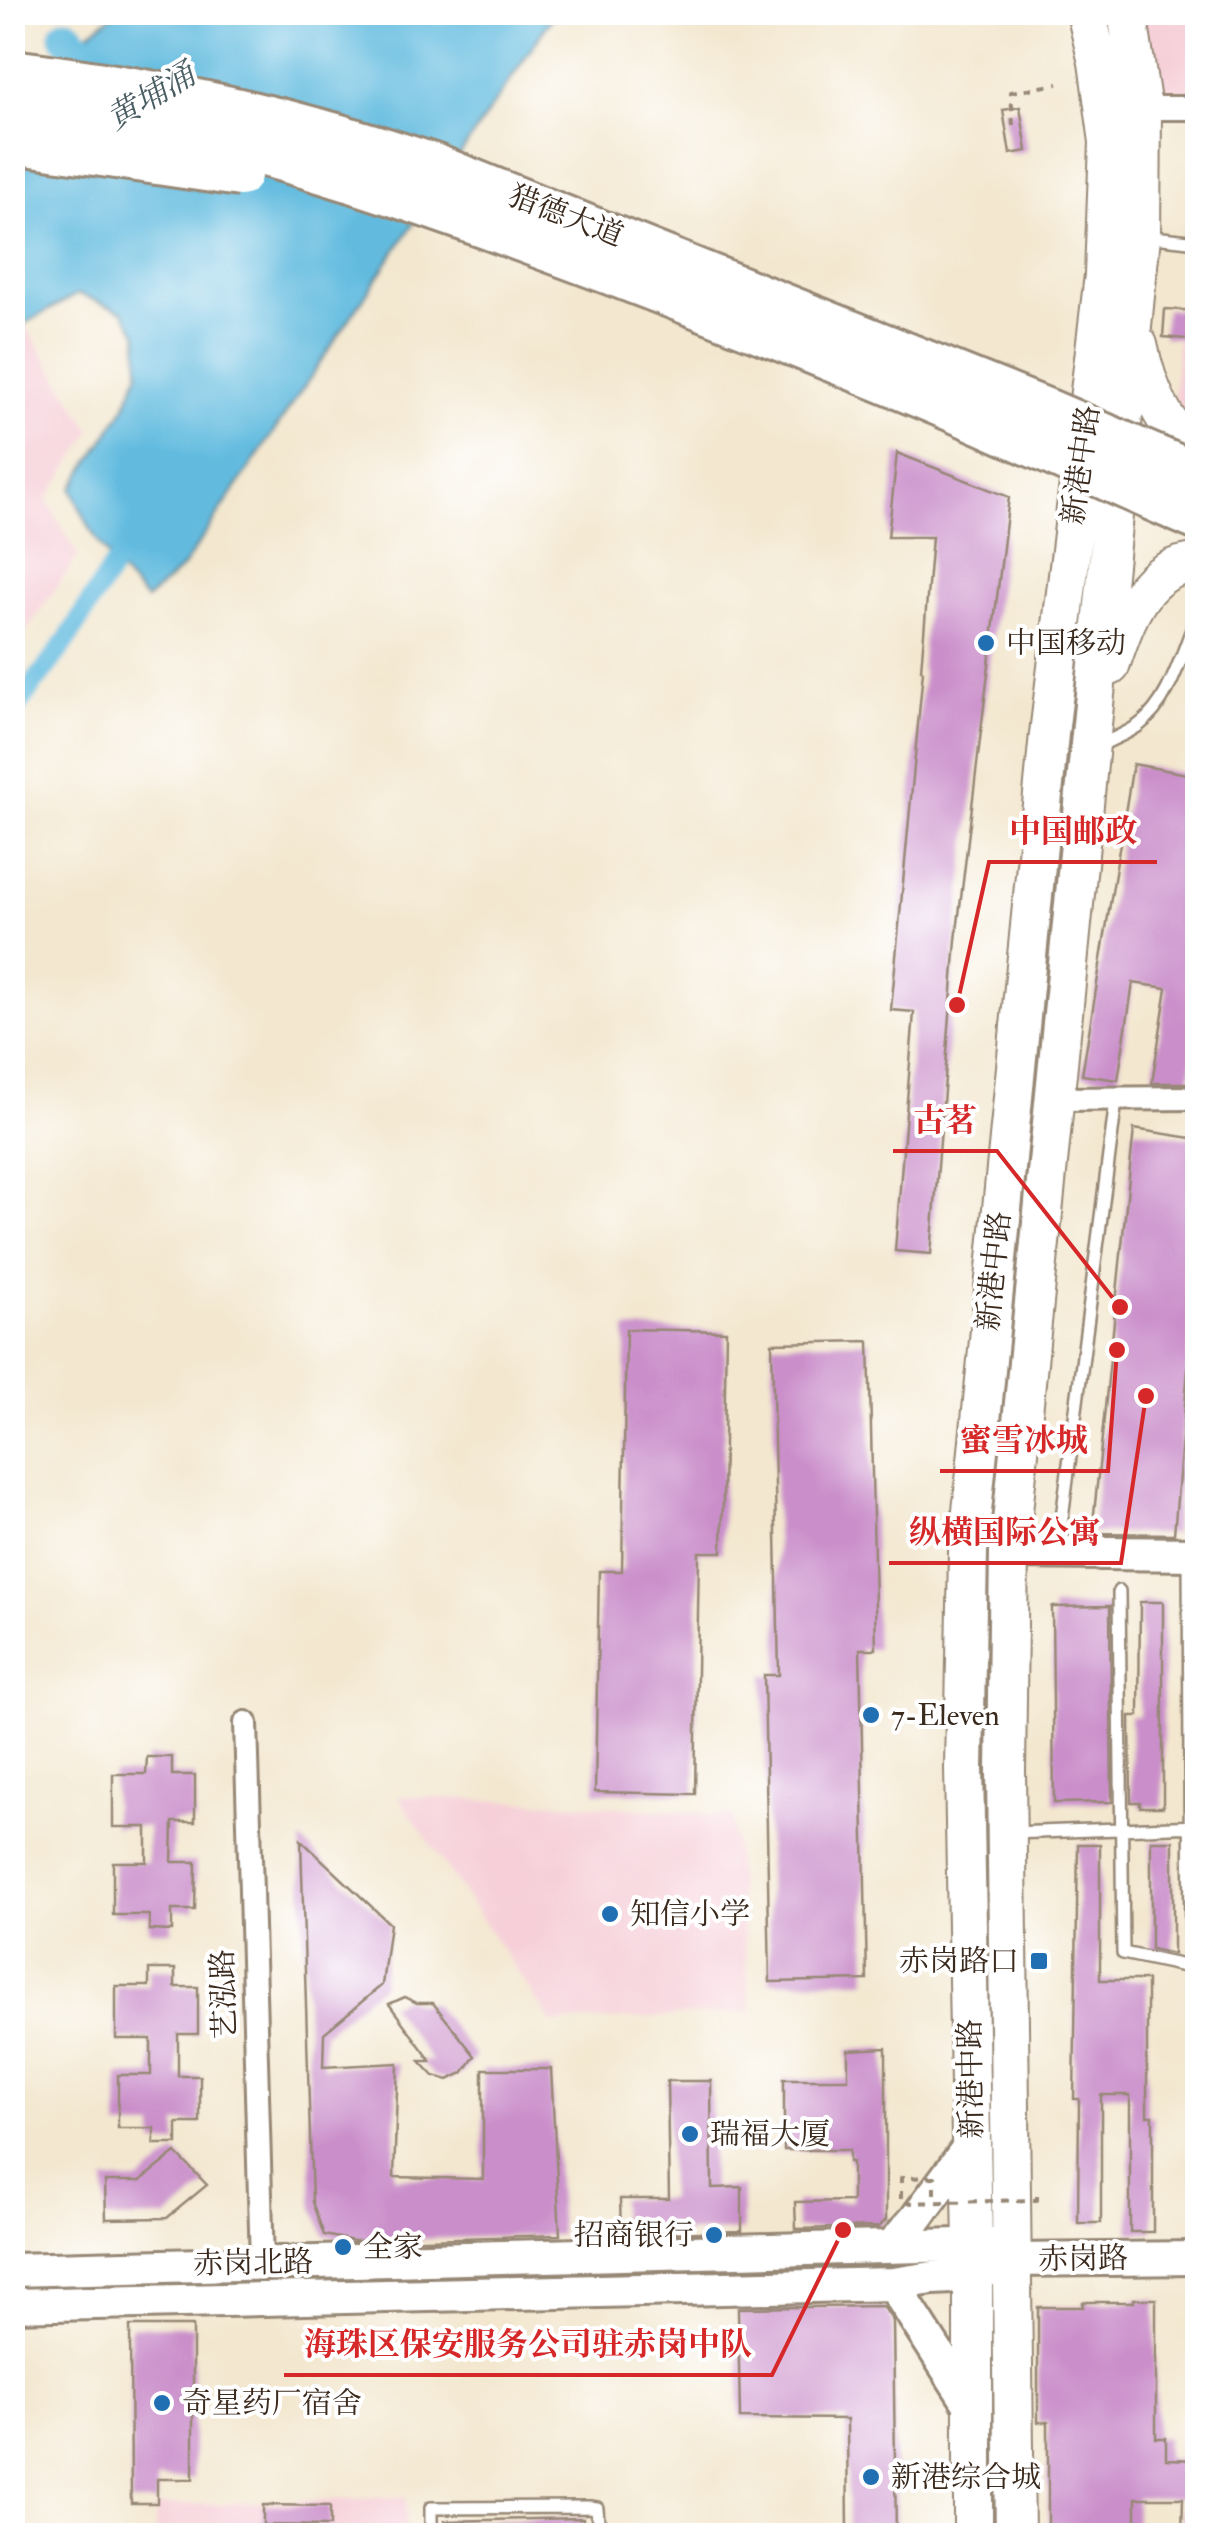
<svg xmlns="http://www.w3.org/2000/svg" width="1210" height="2548" font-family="'IM FELL Double Pica','Noto Serif SC',serif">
<rect width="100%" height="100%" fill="#fff"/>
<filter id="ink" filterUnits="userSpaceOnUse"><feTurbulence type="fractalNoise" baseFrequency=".01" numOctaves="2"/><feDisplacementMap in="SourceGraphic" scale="20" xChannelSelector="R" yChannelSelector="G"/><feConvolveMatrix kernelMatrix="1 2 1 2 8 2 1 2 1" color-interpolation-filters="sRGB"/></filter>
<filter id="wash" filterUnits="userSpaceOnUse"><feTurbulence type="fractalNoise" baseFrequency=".0048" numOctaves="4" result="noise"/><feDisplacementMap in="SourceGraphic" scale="40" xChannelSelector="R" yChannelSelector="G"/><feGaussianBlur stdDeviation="2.25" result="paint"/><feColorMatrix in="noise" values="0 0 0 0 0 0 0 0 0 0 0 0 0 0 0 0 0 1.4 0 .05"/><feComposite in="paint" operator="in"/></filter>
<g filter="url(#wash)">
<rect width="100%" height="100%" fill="#f3e7cf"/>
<!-- built -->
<path fill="#f6cfd8" d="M1133,13H1197V95H1156Z
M1184,226L1197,228V431L1188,423L1174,396Z
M25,325L92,431L47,500L78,556L13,650L12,332Z
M398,1796L578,1804L732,1816L751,2012L552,2023Z
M406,2497V2535L155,2536L156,2506Z"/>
<!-- water -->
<path fill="#62bbdf" stroke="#4e727e" stroke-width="2.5" d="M116,13H555L183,567L146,600C111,564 90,536 72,489L125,407L139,373L138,334L123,311L78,294L13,330L12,89Z"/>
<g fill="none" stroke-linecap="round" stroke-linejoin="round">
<!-- canal -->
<path stroke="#62bbdf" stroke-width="20" d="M12,713L65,643L113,566"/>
<!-- river -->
<path stroke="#62bbdf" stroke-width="35" d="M67,35L104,78"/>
</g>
<g id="blocks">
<!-- building -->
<path fill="#ca8fca" d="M1020,107L1027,151L1010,154L1003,110Z
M1165,309L1198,311V340L1163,337Z
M897,453L1009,497L956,940L931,1254L895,1251L914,1012L891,1010L923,671L921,670L932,537H888Z
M1133,764L1198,776V1027L1189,1083H1152L1167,988L1133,983L1118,1080L1082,1075Z
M1134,1129L1198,1139V1251L1174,1534L1092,1533Z
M626,1329L726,1331L722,1552H699L695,1794L595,1792L599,1571H622Z
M869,1341L876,1649H860L867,1980L770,1982L764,1675H779L772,1343Z
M1140,1602H1163V1807H1140V1802H1131L1130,1716H1139Z
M1110,1606L1112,1802L1054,1803L1052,1607Z
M147,1757H172V1775H195V1822H173L172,1862H196L195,1910H172V1931L149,1930V1915H113V1862H147V1827H113V1774H146Z
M301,1840L390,1924L382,1985L324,2033L323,2067L398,2063L394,2177L483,2179V2069H551L560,2235L354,2241L324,2235L312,2202Z
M1151,1841H1173V1954L1151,1949Z
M1078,1844H1100V1980H1147V2116H1153V2232H1130V2095H1101V2223H1078L1079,2099H1074Z
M149,1969H175V1987H198V2034H178V2076H200V2123H177V2144H154V2128H118V2075H151V2039H116V1986H149Z
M405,1997L417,2003H433L475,2056L463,2073L448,2080L434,2076L420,2061H431L389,2004Z
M886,2048V2220L879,2227L796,2229L795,2202L852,2201V2162H849V2150H784V2079H848V2050Z
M667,2081H711L712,2188L742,2187V2231L621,2234L620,2199H669Z
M176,2153L207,2185L167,2218L106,2219L105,2181H140Z
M1134,2299H1156V2438H1166V2459L1198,2460V2536H1182L1183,2498H1136V2536H1048V2422H1038V2307H1083V2302H1134Z
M883,2306L893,2321L896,2536H848L847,2419L740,2418L738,2308Z
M130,2326H193V2479H157V2503H131Z
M263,2505L330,2506V2526L263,2525Z
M583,2518V2536H445V2521Z"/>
</g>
</g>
<g filter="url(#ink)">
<use href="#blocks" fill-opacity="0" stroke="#978876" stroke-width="2.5"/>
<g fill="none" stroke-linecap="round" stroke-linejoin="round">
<!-- lane casing -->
<g stroke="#978876" stroke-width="16">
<path id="lane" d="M1145,236L1198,242
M1098,747C1111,739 1127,734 1139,725C1171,702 1182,650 1198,615
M1058,1549L1116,1101
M1189,1558L1191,1967
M1119,1591L1123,1953L1198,1969
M1012,1833L1198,1826
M431,2536V2508L590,2507L597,2508L599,2536"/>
</g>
<!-- street casing -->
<g stroke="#978876" stroke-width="28">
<path id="street" d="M1142,108H1198
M1052,1099L1198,1098
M246,1723L262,2263"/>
</g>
<!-- secondary casing -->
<g stroke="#978876" stroke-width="38">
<path id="secondary" d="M1009,1552L1198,1554
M891,2247L915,2220L972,2143
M12,2270L998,2244
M893,2284L973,2409
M12,2305L893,2284L933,2278L972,2276L1012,2260L1198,2258"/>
</g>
<!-- primary casing -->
<g stroke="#978876" stroke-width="42">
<path id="primary" d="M1138,345C1147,388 1163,426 1198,455
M1110,666C1125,621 1142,566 1198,563
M973,2536V2245L964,1768L968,1552L1049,734L1104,275L1109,142L1098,62L1086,12
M1015,2536L1006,1770L1009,1552L1141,236L1142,108L1127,12"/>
</g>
<!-- path -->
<path stroke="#978876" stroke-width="4" stroke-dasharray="8 8" stroke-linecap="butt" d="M1013,126L1011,92L1058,84"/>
<!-- lane -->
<use href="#lane" stroke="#fff" stroke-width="11"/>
<!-- street -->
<use href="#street" stroke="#fff" stroke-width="22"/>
<!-- secondary -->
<use href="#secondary" stroke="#fff" stroke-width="32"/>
<!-- primary -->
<use href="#primary" stroke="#fff" stroke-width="38"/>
<!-- highway-bridge casing -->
<g stroke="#978876" stroke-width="48" stroke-linecap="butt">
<path id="highway-bridge" d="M12,71C163,90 292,117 436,166L1051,412L1198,475
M12,108C193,124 363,181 532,244C667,293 801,347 934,402C1022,439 1109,481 1198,519
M12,142L240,175"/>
</g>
<!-- path-bridge -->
<path stroke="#978876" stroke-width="4" stroke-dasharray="8 8" stroke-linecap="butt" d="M935,2194V2177L901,2178V2203L1037,2200V2188"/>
<!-- highway-bridge -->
<use href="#highway-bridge" stroke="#fff" stroke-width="42"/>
</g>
</g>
<!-- markers -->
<g fill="#1f6fb2" stroke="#fff" stroke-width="4">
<circle cx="986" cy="643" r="10"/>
<circle cx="871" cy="1715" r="10"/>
<circle cx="610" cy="1914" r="10"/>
<rect x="1029" y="1951" width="20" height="20" rx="5"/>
<circle cx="690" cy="2134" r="10"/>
<circle cx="714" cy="2235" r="10"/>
<circle cx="343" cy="2247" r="10"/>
<circle cx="162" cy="2403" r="10"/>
<circle cx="871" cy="2477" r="10"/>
</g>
<g text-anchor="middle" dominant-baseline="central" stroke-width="8" stroke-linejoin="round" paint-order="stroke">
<!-- street labels -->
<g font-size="30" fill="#3b2a1e" stroke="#fff">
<text transform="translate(566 216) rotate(21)">猎德大道</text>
<text transform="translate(1081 465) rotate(-82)">新港中路</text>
<text transform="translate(994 1271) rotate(-84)">新港中路</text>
<text transform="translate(224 1994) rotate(-92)">艺泓路</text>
<text transform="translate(971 2079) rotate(-91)">新港中路</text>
<text transform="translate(1083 2259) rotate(-1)">赤岗路</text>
<text transform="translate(253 2263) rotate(-1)">赤岗北路</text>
</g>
<!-- poi labels -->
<g font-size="30" fill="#3b2a1e" stroke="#fff" text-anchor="start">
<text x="1006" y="643">中国移动</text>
<text x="891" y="1715">7-Eleven</text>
<text x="630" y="1914">知信小学</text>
<text x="1019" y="1961" text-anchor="end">赤岗路口</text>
<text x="710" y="2134">瑞福大厦</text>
<text x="694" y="2235" text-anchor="end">招商银行</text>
<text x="363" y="2247">全家</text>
<text x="182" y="2403">奇星药厂宿舍</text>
<text x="891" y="2477">新港综合城</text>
</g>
<!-- water labels -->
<g font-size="32" font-style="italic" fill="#495d62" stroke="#fff">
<text transform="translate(151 97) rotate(-31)">黄埔涌</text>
</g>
</g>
<!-- callouts -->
<path fill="none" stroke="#d62828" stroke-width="4" d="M957 1005L989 862H1157M1120 1307L997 1151H893M1117 1350L1108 1471H940M1146 1396L1121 1563H889M843 2230L772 2375H284"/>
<g fill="#d62828" stroke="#fff" stroke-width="4">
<circle cx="957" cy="1005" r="10"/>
<circle cx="1120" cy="1307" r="10"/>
<circle cx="1117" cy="1350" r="10"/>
<circle cx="1146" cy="1396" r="10"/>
<circle cx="843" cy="2230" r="10"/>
</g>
<g font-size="32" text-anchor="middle" font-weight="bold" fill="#d62828" stroke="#fff" stroke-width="8" stroke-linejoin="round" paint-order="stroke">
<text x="1073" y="842">中国邮政</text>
<text x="945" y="1131">古茗</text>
<text x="1024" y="1451">蜜雪冰城</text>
<text x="1005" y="1543">纵横国际公寓</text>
<text x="528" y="2355">海珠区保安服务公司驻赤岗中队</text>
</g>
<!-- margin -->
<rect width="1210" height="2548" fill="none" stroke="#fff" stroke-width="50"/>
</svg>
